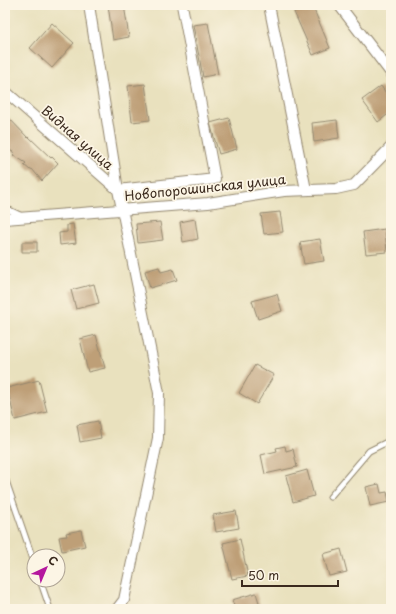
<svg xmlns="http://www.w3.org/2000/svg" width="396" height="614" font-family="'Playpen Sans',sans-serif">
<rect width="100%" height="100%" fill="#fcf5e5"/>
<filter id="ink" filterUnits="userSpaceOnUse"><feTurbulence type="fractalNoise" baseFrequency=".025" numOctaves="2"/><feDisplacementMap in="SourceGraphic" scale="8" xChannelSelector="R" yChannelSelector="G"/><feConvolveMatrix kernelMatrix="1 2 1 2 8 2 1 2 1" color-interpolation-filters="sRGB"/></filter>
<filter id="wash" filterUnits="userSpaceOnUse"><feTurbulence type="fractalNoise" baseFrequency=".012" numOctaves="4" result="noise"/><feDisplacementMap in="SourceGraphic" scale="16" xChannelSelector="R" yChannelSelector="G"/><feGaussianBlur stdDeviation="0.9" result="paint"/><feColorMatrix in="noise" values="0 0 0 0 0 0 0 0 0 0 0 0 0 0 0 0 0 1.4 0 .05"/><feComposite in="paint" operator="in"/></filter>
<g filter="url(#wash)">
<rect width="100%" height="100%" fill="#e9e1be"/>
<g id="blocks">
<!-- building -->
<path fill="#be9f77" d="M108,5H124L129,37L113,40Z
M310,5H312L330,48L313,55L294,12Z
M52,23L74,43L52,68L30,48Z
M208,23L218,74L203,77L193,25Z
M145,84L150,120L132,122L128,86Z
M381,86L391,100V112L378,122L362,100Z
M5,116H7L28,138L29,137L51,158L52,157L58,163L42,181L32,169L30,170L24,165L26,163L13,155L15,153L5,148Z
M229,118L237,149L219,154L210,123Z
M337,120L339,138L314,142L312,123Z
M280,212L283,232L264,234L261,214Z
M195,219L198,239L183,242L180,222Z
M160,222L163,240L138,243L136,224Z
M73,224L76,243L60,245L59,233L67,232V225Z
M385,229L387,252L366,254L363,232Z
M320,239L324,261L304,264L300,242Z
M22,242H37V252H22Z
M159,267L161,272L173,269L177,280L150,288L145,271Z
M94,284L99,303L76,309L71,290Z
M277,294L282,311L258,319L252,301Z
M96,335L105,368L88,372L80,339Z
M255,365L274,375L257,404L239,393Z
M39,380L47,412L15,420L7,388Z
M98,421L101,438L80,442L77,425Z
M285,446L286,451L293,449L297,467L265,474L261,455L277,451L276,448Z
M307,470L314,496L293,502L286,476Z
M379,484L381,493L387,492L389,502L370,506L366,487Z
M236,511L239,528L216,532L213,515Z
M81,530L85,546L62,551L59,537L67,536L66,533Z
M240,539L248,576L232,579L223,543Z
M341,549L347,572L329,576L323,554Z
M256,593L261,609H235L232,600Z"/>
</g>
</g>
<g filter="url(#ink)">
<use href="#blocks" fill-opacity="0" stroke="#92866e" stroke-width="1"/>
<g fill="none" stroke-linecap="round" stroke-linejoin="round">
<!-- service casing -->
<g stroke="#92866e" stroke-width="7">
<path id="service" d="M5,208L22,216
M5,478L34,562
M330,497L369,451L391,440
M40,580L50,609"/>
</g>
<!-- minor casing -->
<g stroke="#92866e" stroke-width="12">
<path id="minor" d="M89,5L118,190L215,179L182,5
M269,5L306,190
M339,5L391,73
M5,91L118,190L122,209L159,393L158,438L124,600L117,609
M5,219L208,203L284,191L336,189L354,185L391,147"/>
</g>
<!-- service -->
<use href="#service" stroke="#fff" stroke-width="5"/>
<!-- minor -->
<use href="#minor" stroke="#fff" stroke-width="10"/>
</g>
</g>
<g text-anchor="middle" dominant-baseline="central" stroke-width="3.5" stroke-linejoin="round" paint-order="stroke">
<!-- street labels -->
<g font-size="13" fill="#3b2a1e" stroke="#fcf5e5">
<text transform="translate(78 137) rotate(41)">Видная улица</text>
<text transform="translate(205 187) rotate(-6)">Новопорошинская улица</text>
</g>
</g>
<!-- margin -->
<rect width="396" height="614" fill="none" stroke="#fcf5e5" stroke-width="20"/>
<!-- north arrow -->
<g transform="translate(46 568) rotate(44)"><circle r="19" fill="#fcf5e5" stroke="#afa495"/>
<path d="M0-3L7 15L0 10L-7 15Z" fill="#b5179e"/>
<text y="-6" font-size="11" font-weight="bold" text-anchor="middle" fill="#3b2a1e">С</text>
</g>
<!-- scale -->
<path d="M242 580v6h96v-6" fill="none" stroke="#3b2a1e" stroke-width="2"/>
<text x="248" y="580" font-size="12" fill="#3b2a1e" stroke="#fcf5e5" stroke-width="3" paint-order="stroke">50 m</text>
</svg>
